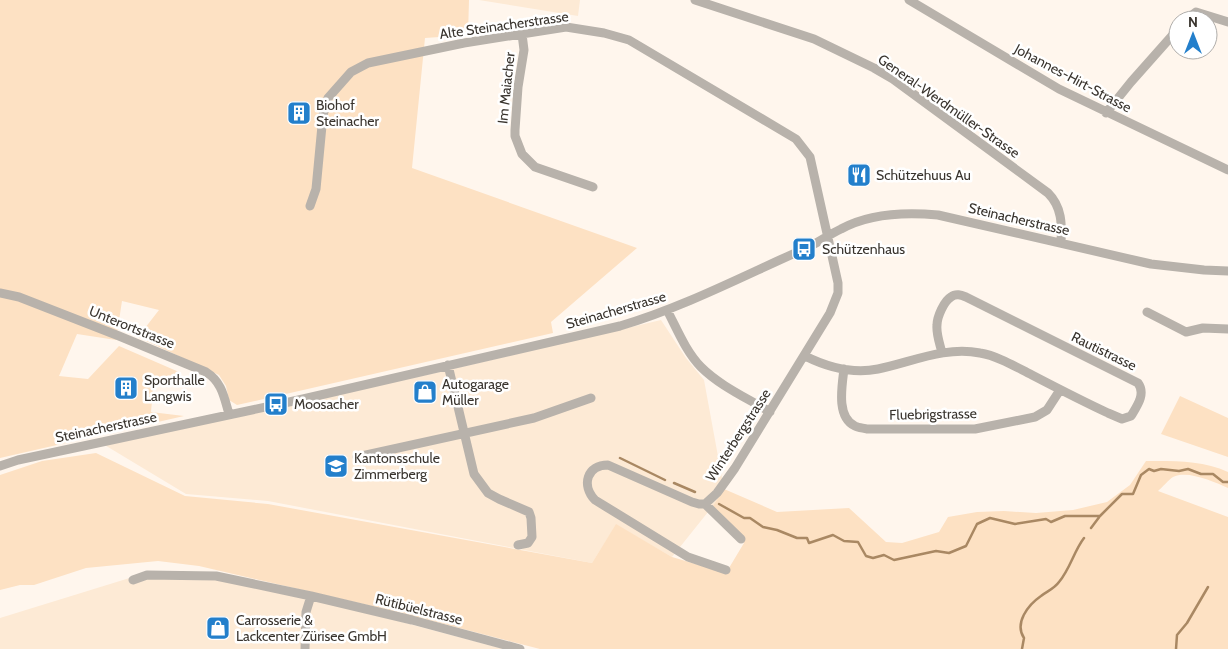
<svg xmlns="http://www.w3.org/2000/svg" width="1228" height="649" font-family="Cabin,sans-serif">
<rect width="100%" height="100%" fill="#fff6ed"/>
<!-- built -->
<path fill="#fdead5" d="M479,0H580L578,16Z
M661,320L686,358L704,380L724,489L712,507L672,557L616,525L592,563L268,501L186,494L103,444L431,374Z
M136,576L211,577L307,597L504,649H0V618Z"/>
<!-- green -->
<path fill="#fde1c3" d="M0,0H469L468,35L425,38L412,168L637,248L551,322L553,333L237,405L229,400L226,386L219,375L138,337L159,310L122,301L116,340L77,334L59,376L88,379L119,346L179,372L174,379L154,377L151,412L184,416L0,458Z
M1180,396L1228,418V457L1161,434Z
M96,453L185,496L268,504L592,563L616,524L672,557L726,573L744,543L712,507L724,489L777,512L849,508L886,542L902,543L939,532L948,517L977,512L1004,511L1036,513L1073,510L1107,502L1130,485L1146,461C1174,461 1202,460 1228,472V488C1214,482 1188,470 1173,477C1168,480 1163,487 1158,491L1228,517V649H540L398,612L199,566L158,561L86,568L34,585H20L0,590V475L42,461Z"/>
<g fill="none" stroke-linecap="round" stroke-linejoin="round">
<!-- stream -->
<path stroke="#a98863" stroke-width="2.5" d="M620,458L665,480
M674,483L695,492
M719,504L744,518H750L763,527L777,530L797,538H807L809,543L833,535L844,541L858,542L866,556L873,558L884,555L894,560L936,551L949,553L966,546L977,524L990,518L1015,524L1046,519L1051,522L1065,516H1100
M1091,528L1100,516L1122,494H1133L1141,475L1149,469L1154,471L1161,469L1179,471L1188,469L1201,474H1213L1223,482H1228
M1022,649L1024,638C1014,623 1028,605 1041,596C1047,591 1054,589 1059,582C1070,569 1074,551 1084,538
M1176,649L1177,635L1187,623L1208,587"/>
<!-- minor -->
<path stroke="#b8b2ab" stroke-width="9" d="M695,0L814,39L874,68L893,79L1048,193C1062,207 1062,224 1061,243
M909,0L1059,89L1228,170
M1186,20L1196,12L1228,22
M522,34L524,50L518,87L515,130V136L522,154L535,167L593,187
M1106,113L1131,82L1178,29
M310,206L316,189L323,115L328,98L351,72L368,63L464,43L566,27L604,33L629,40L796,139L810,157L838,283V293L830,313L735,468L717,493L705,504H699L692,502L608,465C587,465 581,485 595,500L688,557L726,570
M0,293L19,297L119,336L206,372C222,382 224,397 229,414
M667,310C677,329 686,352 701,367C720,386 747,398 770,412
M1147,312L1186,332L1203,328L1228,329
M805,356C827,367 853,374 878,369C912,362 945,346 980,353C998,356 1016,367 1032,375C1057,388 1082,401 1108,413L1122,419L1131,416C1137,406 1146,394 1138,383L966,297C961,295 956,293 951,297C944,301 937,317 937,325C936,334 940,344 942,353
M448,365L474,474L488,493L499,499L529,512L531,518L532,537L528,543L518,545
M844,369C842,386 836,417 855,426C858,428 864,428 867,429H975L1035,417L1047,410L1060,390
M357,457L534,418L591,398
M0,466L18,460L303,399L620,326C684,307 743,276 804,249C817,244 828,235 841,229C870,213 906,212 938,215L1151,264L1204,270L1228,271
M705,504L741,539
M133,580L147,575L216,576L311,596
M305,649L306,612L311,596L412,620L520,649"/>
</g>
<!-- icons -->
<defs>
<g id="building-square" transform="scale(1.25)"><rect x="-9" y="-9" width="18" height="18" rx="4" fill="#237fcb" stroke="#fff"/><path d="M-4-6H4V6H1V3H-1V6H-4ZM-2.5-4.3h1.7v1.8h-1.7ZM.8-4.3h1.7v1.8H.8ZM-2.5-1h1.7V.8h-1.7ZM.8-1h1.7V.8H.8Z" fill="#fff"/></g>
<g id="restaurant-square" transform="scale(1.25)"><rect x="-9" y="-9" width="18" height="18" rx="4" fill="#237fcb" stroke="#fff"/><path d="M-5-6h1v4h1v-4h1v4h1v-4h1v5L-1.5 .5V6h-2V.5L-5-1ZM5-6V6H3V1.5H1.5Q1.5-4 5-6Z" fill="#fff"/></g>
<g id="bus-square" transform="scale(1.25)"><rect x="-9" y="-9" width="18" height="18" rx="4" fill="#237fcb" stroke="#fff"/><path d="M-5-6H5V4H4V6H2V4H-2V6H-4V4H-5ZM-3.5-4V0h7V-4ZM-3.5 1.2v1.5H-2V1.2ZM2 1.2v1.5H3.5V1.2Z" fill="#fff"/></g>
<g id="shop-square" transform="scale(1.25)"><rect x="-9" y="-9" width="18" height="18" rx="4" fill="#237fcb" stroke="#fff"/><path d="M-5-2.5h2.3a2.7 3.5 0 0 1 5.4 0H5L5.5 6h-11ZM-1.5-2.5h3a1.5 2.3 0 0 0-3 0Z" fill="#fff"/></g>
<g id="school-square" transform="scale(1.25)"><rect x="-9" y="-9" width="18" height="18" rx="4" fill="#237fcb" stroke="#fff"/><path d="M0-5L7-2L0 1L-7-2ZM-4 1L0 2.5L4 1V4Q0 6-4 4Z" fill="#fff"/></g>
</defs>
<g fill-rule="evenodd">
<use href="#building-square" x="299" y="113"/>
<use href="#restaurant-square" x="859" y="175"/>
<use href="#bus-square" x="804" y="249"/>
<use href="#building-square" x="126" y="388"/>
<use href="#shop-square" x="425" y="392"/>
<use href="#bus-square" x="276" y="404"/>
<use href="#school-square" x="336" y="466"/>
<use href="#shop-square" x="218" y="628"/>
</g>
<g text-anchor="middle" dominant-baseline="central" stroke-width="5" stroke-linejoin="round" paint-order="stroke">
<!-- street labels -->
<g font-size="14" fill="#39342e" stroke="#fff">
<text transform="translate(504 25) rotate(-8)">Alte Steinacherstrasse</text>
<text transform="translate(1073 78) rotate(28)">Johannes-Hirt-Strasse</text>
<text transform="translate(506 88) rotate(-84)">Im Maiacher</text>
<text transform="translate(949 106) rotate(35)">General-Werdmüller-Strasse</text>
<text transform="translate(1019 219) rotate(13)">Steinacherstrasse</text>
<text transform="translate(616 310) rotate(-16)">Steinacherstrasse</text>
<text transform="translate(132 327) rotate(22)">Unterortstrasse</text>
<text transform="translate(1104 351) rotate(26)">Rautistrasse</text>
<text transform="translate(933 414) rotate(-1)">Fluebrigstrasse</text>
<text transform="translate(106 427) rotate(-12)">Steinacherstrasse</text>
<text transform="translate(738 435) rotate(-57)">Winterbergstrasse</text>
<text transform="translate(419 609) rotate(14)">Rütibüelstrasse</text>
</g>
<!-- poi labels -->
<g font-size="14" fill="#39342e" stroke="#fff" text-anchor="start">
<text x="316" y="105">Biohof<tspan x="316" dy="16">Steinacher</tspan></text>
<text x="876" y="175">Schützehuus Au</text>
<text x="822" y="249">Schützenhaus</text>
<text x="144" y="380">Sporthalle<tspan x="144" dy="16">Langwis</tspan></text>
<text x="442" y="384">Autogarage<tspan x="442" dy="16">Müller</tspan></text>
<text x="294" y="404">Moosacher</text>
<text x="354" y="458">Kantonsschule<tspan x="354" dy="16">Zimmerberg</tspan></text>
<text x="236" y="620">Carrosserie &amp;<tspan x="236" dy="16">Lackcenter Zürisee GmbH</tspan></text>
</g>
</g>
<!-- north arrow -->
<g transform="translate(1193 35)"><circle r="24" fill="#ffffff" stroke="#b0aeab"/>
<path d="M0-4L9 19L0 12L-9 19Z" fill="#237fcb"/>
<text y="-8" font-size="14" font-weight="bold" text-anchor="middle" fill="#39342e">N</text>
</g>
</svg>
